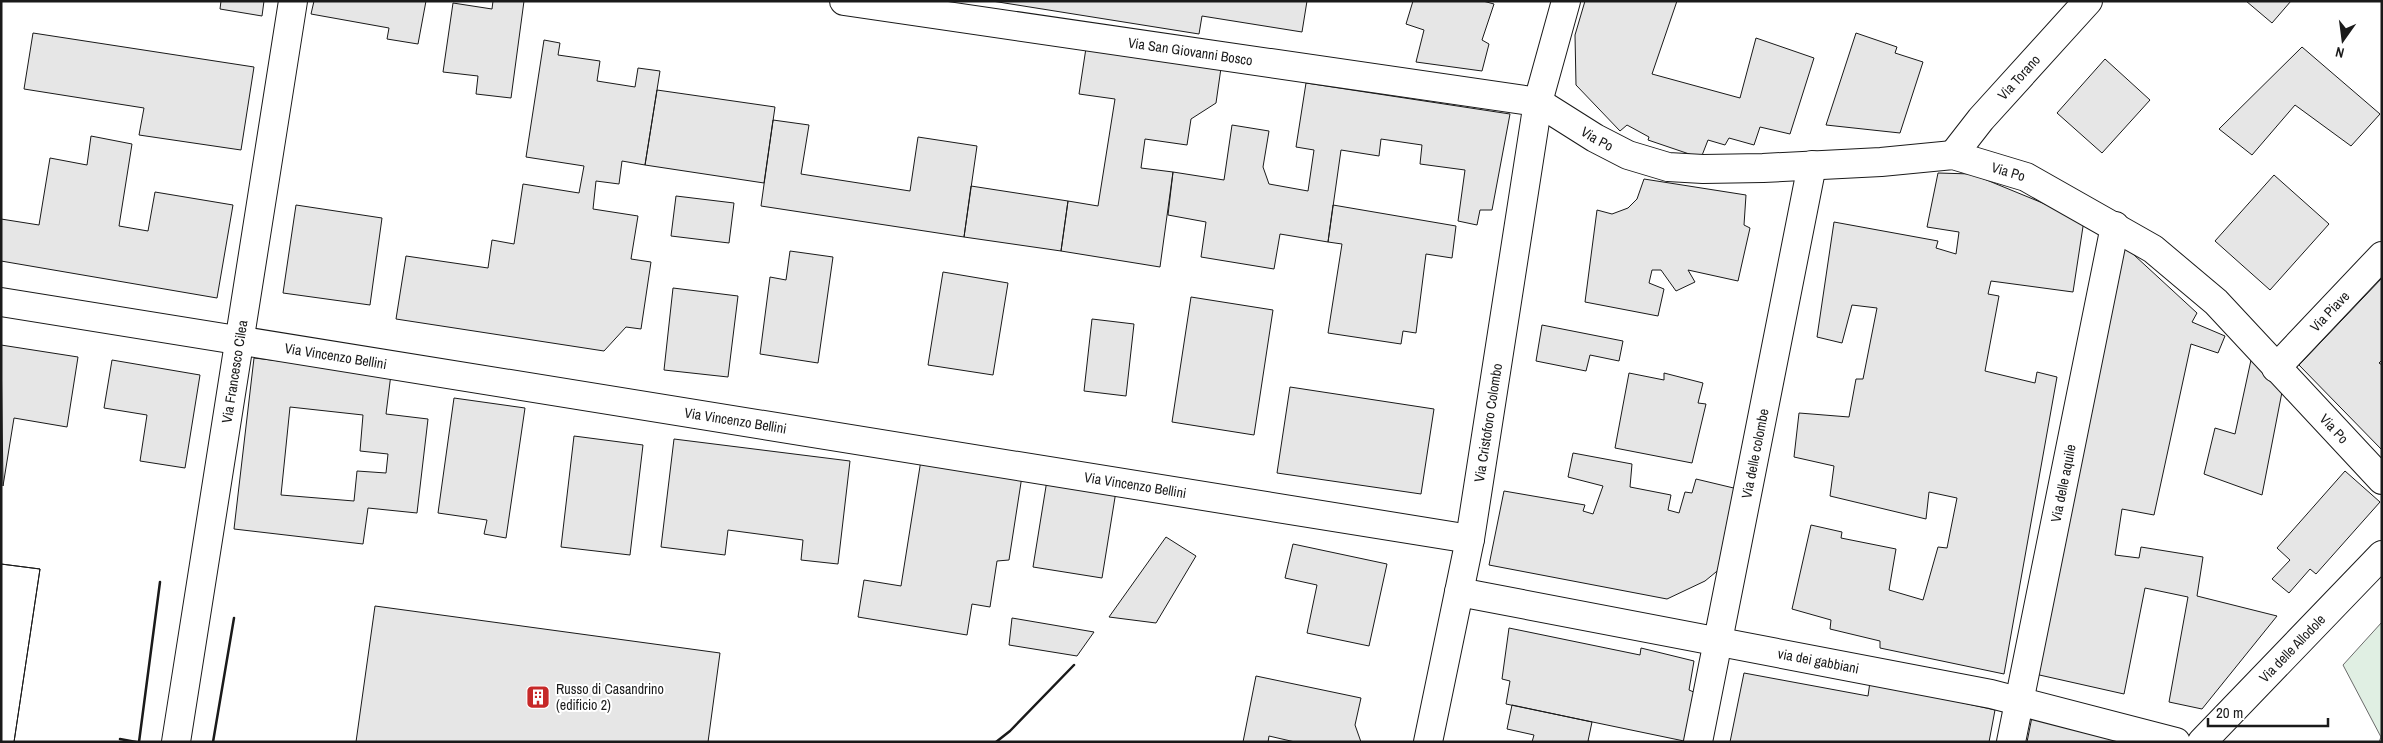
<svg xmlns="http://www.w3.org/2000/svg" width="2383" height="743" font-family="'Archivo Narrow',sans-serif">
<rect width="100%" height="100%" fill="#fff"/>
<!-- green -->
<path fill="#e0efe3" stroke="#6a6a6a" d="M2382,622V742H2379L2381,737L2343,665Z"/>
<!-- building -->
<path fill="#e6e6e6" stroke="#1a1a1a" fill-rule="evenodd" d="M221,1H264L262,16L220,9Z
M314,1H426L418,44L387,39L389,28L311,14Z
M493,1H524L511,98L476,94L478,76L443,72L453,3L492,9Z
M992,1H1307L1302,32L1202,16L1199,34Z
M1413,1H1483L1494,4L1482,40L1489,44L1482,71L1416,62L1424,30L1406,24Z
M1585,1H1677L1652,74L1740,98L1756,38L1814,58L1790,134L1760,127L1754,145L1729,138L1725,145L1708,140L1701,158L1648,140L1649,137L1627,125L1620,131L1576,85L1575,35Z
M2246,1H2291L2272,23Z
M33,33L254,67L241,150L139,135L144,108L24,89Z
M1856,33L1897,47L1895,53L1923,62L1900,133L1826,125Z
M544,40L560,43L558,55L600,61L597,81L635,87L638,68L660,71L645,165L622,161L619,184L596,181L593,209L638,216L631,259L651,262L641,329L626,327L604,351L396,319L406,256L488,268L492,240L514,244L523,184L579,193L584,166L526,157Z
M2302,47L2380,114L2351,146L2295,105L2252,155L2219,129Z
M1086,48L1221,68L1216,103L1191,119L1187,145L1145,139L1141,168L1173,172L1160,267L1061,251L1068,201L1098,206L1115,99L1079,94Z
M2105,59L2150,100L2102,153L2057,113Z
M1306,83L1510,114L1492,210H1480L1477,225L1458,221L1465,170L1420,164L1422,145L1381,139L1379,156L1341,150L1328,242L1280,234L1274,269L1201,257L1206,222L1168,215L1173,172L1224,180L1232,125L1269,131L1263,167L1269,184L1308,191L1314,150L1296,147Z
M657,90L775,107L764,183L645,165Z
M773,120L809,125L801,174L910,191L918,137L977,146L964,237L761,206Z
M91,136L132,144L119,226L148,231L155,192L233,205L217,298L1,261V219L39,225L50,158L87,165Z
M1938,173L1972,174L2084,220L2073,292L1991,281L1988,294L1999,296L1985,371L2035,383L2037,372L2057,377L2004,674L1880,648V641L1830,629L1831,620L1792,609L1811,525L1842,532L1841,538L1896,549L1889,590L1923,600L1938,547L1947,548L1957,498L1929,492L1926,519L1830,496L1834,466L1794,457L1799,413L1849,417L1856,379H1863L1877,308L1852,305L1842,343L1817,337L1834,222L1938,241L1936,248L1956,254L1959,232L1927,227Z
M2274,175L2329,224L2270,290L2215,241Z
M1644,179L1746,195L1744,225L1750,228L1738,281L1688,270L1695,282L1676,291L1661,270H1652L1649,283L1664,289L1658,316L1585,302L1597,210L1612,214L1628,208L1637,199Z
M971,186L1068,201L1061,251L964,237Z
M676,196L734,203L729,243L671,236Z
M296,205L382,218L370,305L283,293Z
M1333,205L1456,226L1452,258L1426,254L1416,333L1403,331L1401,344L1328,333L1342,244L1328,242Z
M2121,243L2197,313L2192,322L2225,336L2218,353L2191,344L2154,515L2122,509L2115,555L2139,558L2141,547L2203,557L2197,596L2277,616L2202,709L2169,702L2188,597L2145,588L2124,694L2035,674Z
M790,251L833,257L818,363L760,354L770,277L786,280Z
M943,272L1008,283L993,375L928,365Z
M2382,278V360L2379,363L2382,365V450L2299,365Z
M673,288L738,296L728,377L664,370Z
M1191,297L1273,310L1254,435L1172,422Z
M1092,319L1134,324L1126,396L1084,391Z
M1542,325L1623,341L1619,361L1590,355L1586,371L1536,361Z
M1,345L78,357L67,427L14,418L3,486Z
M254,358L391,374L386,414L428,419L417,513L368,508L363,544L234,529ZM290,407L363,415L360,451L388,454L386,473L357,471L354,501L281,495Z
M112,360L200,375L185,468L140,461L147,415L104,408Z
M2251,360L2282,392L2262,495L2204,474L2215,428L2235,434Z
M1629,373L1664,380V373L1703,383L1698,403L1706,404L1692,463L1615,448Z
M1290,387L1434,409L1421,494L1277,473Z
M454,398L525,408L506,538L484,534L487,520L438,513Z
M574,436L643,445L630,555L561,547Z
M674,439L850,461L838,564L801,560L803,540L728,530L725,555L661,547Z
M1573,453L1632,464L1630,487L1671,495L1668,510L1679,513L1685,492L1692,493L1696,479L1742,490L1727,563L1705,581L1667,599L1489,565L1504,491L1585,505L1583,511L1593,514L1603,486L1568,477Z
M921,460L1022,476L1009,560L997,561L990,607L972,604L967,635L858,617L864,580L901,586Z
M2345,471L2380,502L2316,574L2310,569L2289,593L2272,579L2290,560L2277,548Z
M1048,474L1117,485L1102,578L1033,567Z
M1166,537L1196,556L1156,623L1109,617Z
M1293,544L1387,564L1369,646L1307,633L1317,585L1285,578Z
M1,564L40,569L14,742H1Z
M1,564L40,569L14,742H1Z
M375,606L720,653L708,742H356Z
M1012,618L1094,632L1077,656L1009,645Z
M1509,628L1640,655L1641,648L1694,661L1689,690L1696,693L1684,741L1506,704L1510,681L1502,679Z
M1744,673L1868,696L1870,682L1995,710L1989,742H1730Z
M1256,676L1361,698L1355,725L1361,742H1295L1269,736L1268,742H1243Z
M1512,705L1592,722L1588,741L1593,742H1532L1534,735L1507,729Z
M2032,717L2124,742H2027Z"/>
<g fill="none" stroke-linecap="round" stroke-linejoin="round">
<!-- minor casing -->
<g stroke="#1a1a1a" stroke-width="30">
<g id="minor">
<path id="s1" d="M844,1L1538,102L1595,138L1628,155L1668,167L1703,169L1763,168L1881,162L1953,155L2026,177L2153,249L2216,302L2382,480"/>
<path id="s2" d="M1953,155L1981,119L2088,1"/>
<path id="s3" d="M1,302L1470,539"/>
<path id="s4" d="M2276,368L2382,256"/>
<path id="s5" d="M1459,592L1991,694L2176,742"/>
<path id="s6" d="M176,742L293,1"/>
<path id="s7" d="M1428,742L1470,539L1538,102L1566,1"/>
<path id="s8" d="M1698,742L1812,165"/>
<path id="s9" d="M2011,742L2115,226"/>
<path id="s10" d="M2202,742L2382,555"/>
</g>
</g>
<!-- minor -->
<use href="#minor" stroke="#fff" stroke-width="28"/>
<!-- wall -->
<path stroke="#1a1a1a" stroke-width="2.5" d="M120,739L136,742
M139,742L160,582
M213,742L234,618
M996,742L1010,731L1074,665"/>
</g>
<!-- icons -->
<defs>
<g id="building-square" transform="scale(1.25)"><rect x="-9" y="-9" width="18" height="18" rx="4" fill="#c62828" stroke="#fff"/><path d="M-4-6H4V6H1V3H-1V6H-4ZM-2.5-4.3h1.7v1.8h-1.7ZM.8-4.3h1.7v1.8H.8ZM-2.5-1h1.7V.8h-1.7ZM.8-1h1.7V.8H.8Z" fill="#fff"/></g>
</defs>
<g fill-rule="evenodd">
<use href="#building-square" x="538" y="697"/>
</g>
<g text-anchor="middle" dominant-baseline="central" stroke-width="4" stroke-linejoin="round" paint-order="stroke">
<!-- street labels -->
<g font-size="14" fill="#1a1a1a" stroke="#fff">
<text stroke="none"><textPath href="#s1" startOffset="350">Via San Giovanni Bosco</textPath></text>
<text stroke="none"><textPath href="#s2" startOffset="102">Via Torano</textPath></text>
<text stroke="none"><textPath href="#s1" startOffset="771">Via Po</textPath></text>
<text stroke="none"><textPath href="#s1" startOffset="1191">Via Po</textPath></text>
<text stroke="none"><textPath href="#s4" startOffset="78">Via Piave</textPath></text>
<text stroke="none"><textPath href="#s3" startOffset="339">Via Vincenzo Bellini</textPath></text>
<text stroke="none"><textPath href="#s6" startOffset="375">Via Francesco Cilea</textPath></text>
<text stroke="none"><textPath href="#s3" startOffset="744">Via Vincenzo Bellini</textPath></text>
<text stroke="none"><textPath href="#s7" startOffset="325">Via Cristoforo Colombo</textPath></text>
<text stroke="none"><textPath href="#s1" startOffset="1611">Via Po</textPath></text>
<text stroke="none"><textPath href="#s8" startOffset="294">Via delle colombe</textPath></text>
<text stroke="none"><textPath href="#s9" startOffset="264">Via delle aquile</textPath></text>
<text stroke="none"><textPath href="#s3" startOffset="1149">Via Vincenzo Bellini</textPath></text>
<text stroke="none"><textPath href="#s10" startOffset="130">Via delle Allodole</textPath></text>
<text stroke="none"><textPath href="#s5" startOffset="366">via dei gabbiani</textPath></text>
</g>
<!-- poi labels -->
<g font-size="14" fill="#1a1a1a" stroke="#fff" text-anchor="start">
<text x="556" y="689">Russo di Casandrino<tspan x="556" dy="16">(edificio 2)</tspan></text>
</g>
</g>
<!-- border -->
<rect width="2383" height="743" fill="none" stroke="#1a1a1a" stroke-width="5"/>
<!-- north arrow -->
<g transform="translate(2343 40) rotate(194)" stroke="#ffffff" stroke-width="4" paint-order="stroke">
<path d="M0-4L9 19L0 12L-9 19Z" fill="#1a1a1a"/>
<text y="-8" font-size="14" font-weight="bold" text-anchor="middle" fill="#1a1a1a">N</text>
</g>
<!-- scale -->
<path d="M2208 718v8h120v-8" fill="none" stroke="#1a1a1a" stroke-width="2.5"/>
<text x="2216" y="718" font-size="15" fill="#1a1a1a" stroke="#ffffff" stroke-width="4" paint-order="stroke">20 m</text>
</svg>
